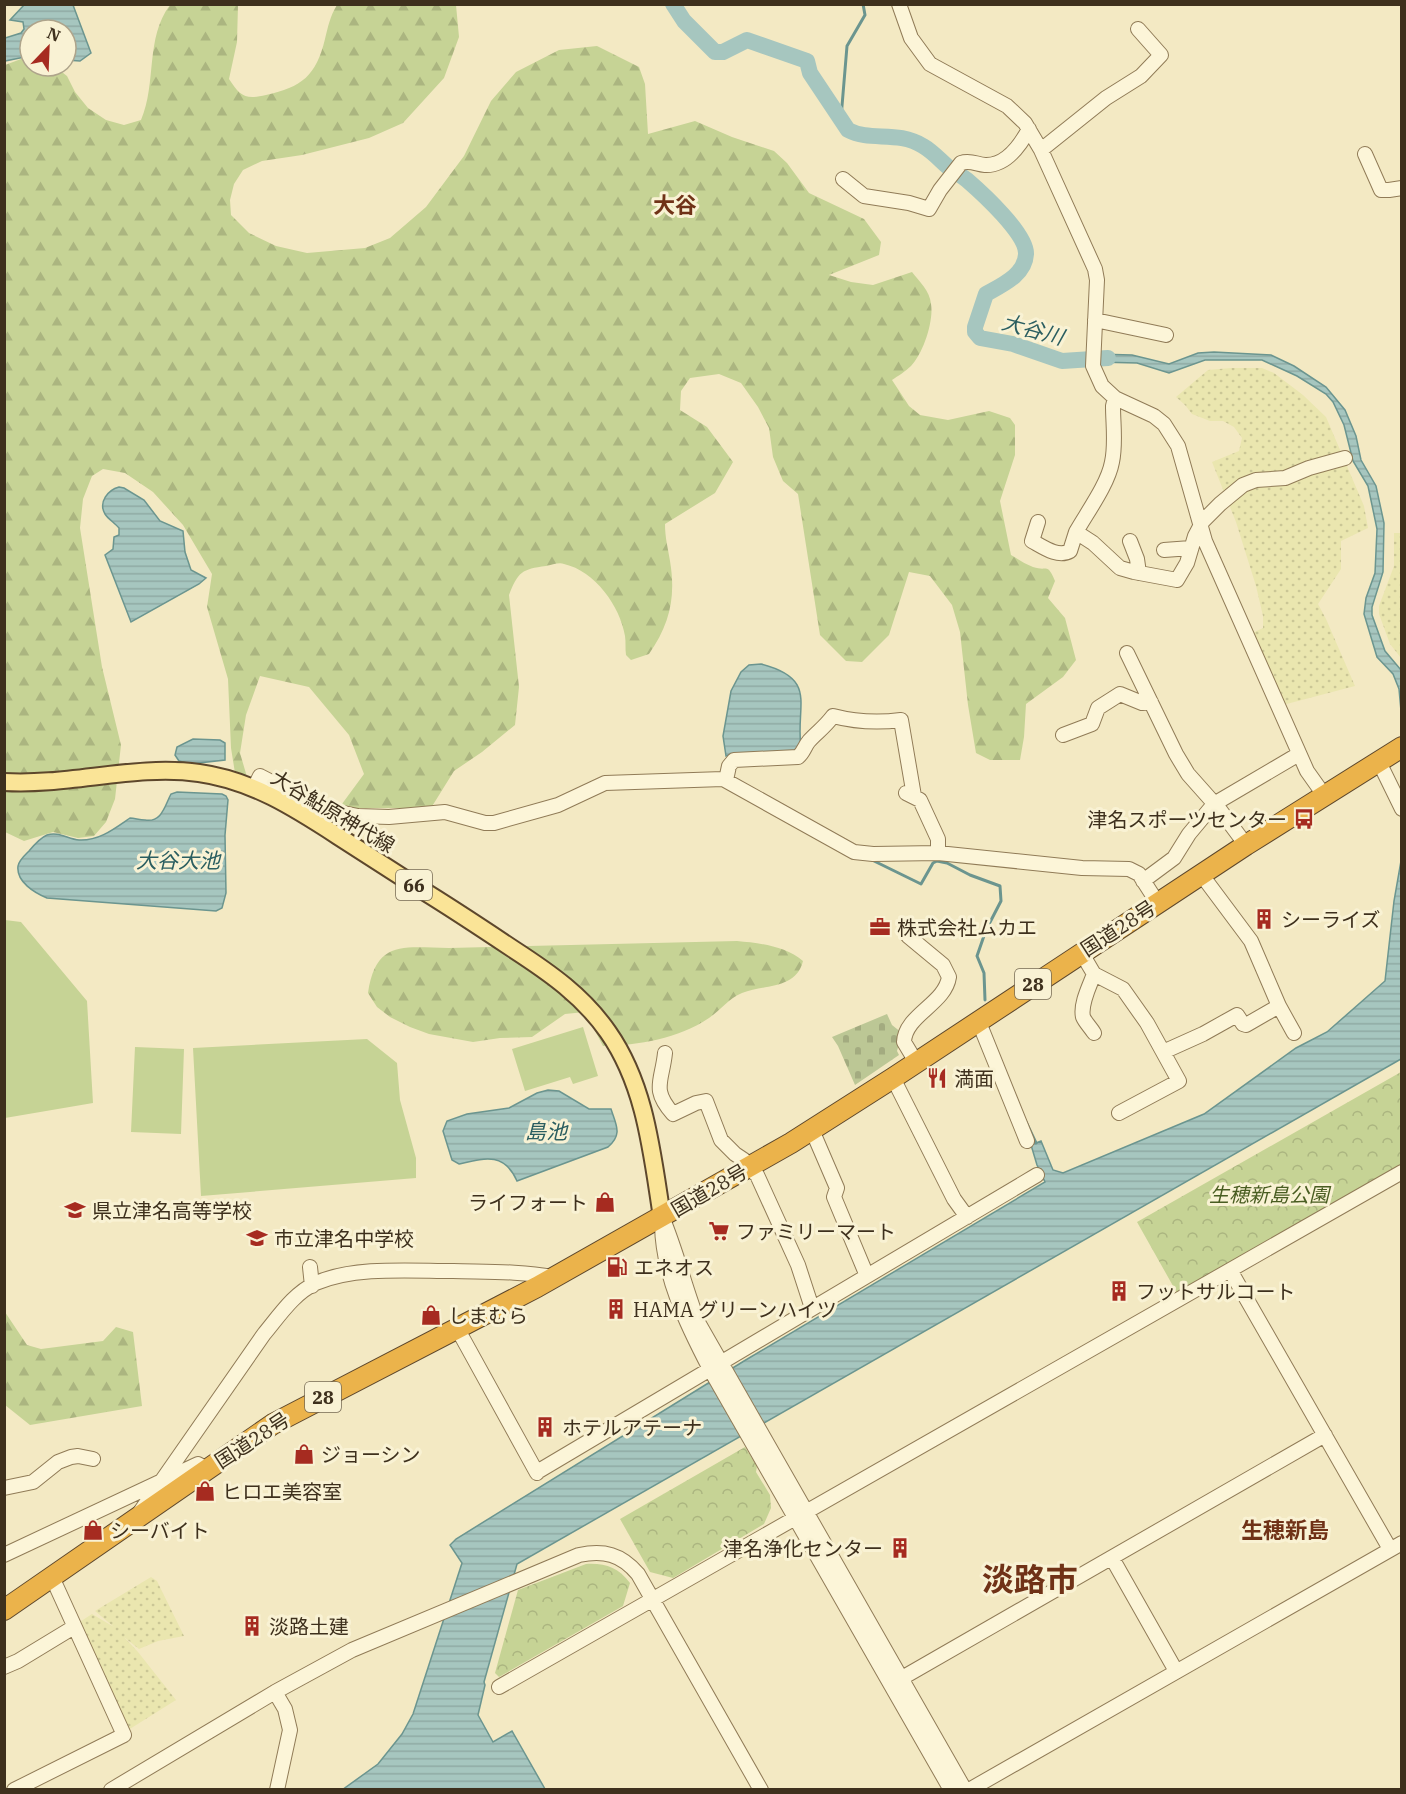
<svg xmlns="http://www.w3.org/2000/svg" width="1406" height="1794" font-family="'IBM Plex Serif','Noto Sans JP',serif">
<defs>
<pattern id="farmland-dots" width="8" height="8" patternUnits="userSpaceOnUse" patternTransform="scale(1.5)"><rect width="8" height="8" fill="#eae6af"/><path d="M2 2h.1M6 6h.1" fill="none" stroke="#cac696" stroke-width="1.8" stroke-linecap="round"/></pattern>
<pattern id="forest-firs" width="22" height="20" patternUnits="userSpaceOnUse" patternTransform="scale(1.5)"><rect width="22" height="20" fill="#c6d395"/><path d="M5 1l3.5 6h-7zM16 11l3.5 6h-7z" fill="#abb580"/></pattern>
<pattern id="cemetery-stones" width="16" height="16" patternUnits="userSpaceOnUse" patternTransform="scale(1.5)"><rect width="16" height="16" fill="#bcc795"/><path d="M2 7V4a2 2 0 0 1 4 0v3zM10 15v-3a2 2 0 0 1 4 0v3z" fill="#a3ab80"/></pattern>
<pattern id="park-crowns" width="20" height="18" patternUnits="userSpaceOnUse" patternTransform="scale(1.5)"><rect width="20" height="18" fill="#c6d395"/><path d="M2 6a3 3 0 1 1 6 0M12 15a3 3 0 1 1 6 0" fill="none" stroke="#abb580"/></pattern>
<pattern id="water-rules" width="6" height="5" patternUnits="userSpaceOnUse" patternTransform="scale(1.5)"><rect width="6" height="5" fill="#a6c6bf"/><path d="M0 2.5h6" fill="none" stroke="#90aaa4"/></pattern>
</defs>
<rect width="100%" height="100%" fill="#f3e9c3"/>
<!-- farmland -->
<path fill="url(#farmland-dots)" d="M1231,368H1262L1274,373L1303,395L1326,417L1364,506L1368,528L1341,541V569L1318,604L1326,619L1355,686L1279,706L1248,635L1263,628V616L1256,586L1236,522L1212,462L1239,451L1242,438L1234,427L1223,421H1210L1192,414L1185,405L1176,397L1208,370Z
M1394,533H1401V658L1390,644L1379,614V606L1394,566Z
M151,1577L157,1581L184,1636L158,1641L139,1649L124,1637L138,1652L176,1700L125,1732L75,1625L92,1614L114,1627L95,1611Z"/>
<!-- forest -->
<path fill="url(#forest-firs)" d="M170,5H238L237,42L229,79C240,96 245,100 266,95C302,87 316,76 325,39C328,27 330,16 337,5H456L459,37L444,78L403,123L369,138L302,155L262,161L243,170L234,184L230,200L231,215L249,233L276,246L307,253L365,248L390,238L426,207L464,156L491,101L516,72L559,50L597,46L639,67L645,84L648,134L695,121L732,137L774,151L787,163L809,193L864,219L881,242L879,255L829,275L851,282L873,285L912,272C919,281 930,291 931,304C934,321 923,354 911,366C906,371 898,376 892,380L909,406L920,415L948,420L989,411L1010,418L1015,425V455L1000,501L1011,555C1018,559 1025,564 1033,567C1047,572 1047,562 1055,581L1048,598L1065,618L1076,660L1063,677L1026,704L1024,737L1020,760H990L976,753L968,705L960,632L952,605L930,576L909,572L889,635L862,662L846,661L820,635L798,494L783,481L773,457L769,428L758,407L741,383L719,374L690,378L681,391L680,410L707,427L733,462L715,493L665,524C665,538 668,548 670,561C676,597 670,624 649,654L631,660L626,655C625,649 626,642 625,636C620,606 595,571 564,564C559,562 552,565 546,566C522,569 518,572 509,595L519,687L515,725L482,752L454,771L431,808H339L364,774L349,735L309,687L260,676L246,715L240,753L247,777L235,773L231,748L228,679L207,607L212,574L183,525L153,492L125,473L103,469L92,476L83,499L80,528L102,667L121,745L115,799L106,822L94,836L78,838L53,832L24,841L5,832V65L21,59H30V66H54L67,76L75,92L88,108L106,120L124,125L141,120C157,83 145,38 170,5Z
M737,941C759,943 785,946 803,961C796,990 764,984 742,993C729,998 720,1011 709,1018C678,1039 639,1045 603,1046L585,1012L565,1014L532,1037L500,1038L473,1042L429,1034L410,1027L390,1017L377,1007L368,993C376,938 406,948 449,948Z
M5,1312L27,1345L41,1349L103,1341L116,1327L133,1332L142,1406L30,1425L5,1405Z"/>
<!-- cemetery -->
<path fill="url(#cemetery-stones)" d="M887,1014L892,1025L902,1033L897,1051L899,1055L855,1085L838,1046L832,1037Z"/>
<!-- park -->
<path fill="url(#park-crowns)" d="M1401,1072V1166L1177,1293L1137,1222Z
M745,1447L757,1466L756,1472L770,1495L771,1508L764,1524L673,1578L650,1572L620,1519Z
M586,1564C605,1563 618,1567 630,1583L623,1606L499,1677L495,1673L518,1590Z"/>
<!-- pitch -->
<path fill="#c6d395" d="M5,920L21,922L87,1001L93,1103L5,1118Z
M583,1027L598,1076L573,1084L570,1077L525,1091L512,1049Z
M367,1039L397,1063L400,1100L416,1158V1178L201,1196L193,1048Z
M135,1047L184,1049L181,1134L131,1132Z"/>
<!-- water -->
<path fill="url(#water-rules)" stroke="#6b958f" stroke-width="1.5" d="M24,5H73L91,53L80,61L66,60V30H30V56L5,61V38L21,33L24,29L23,22L10,20Z
M1214,352L1271,355L1294,366L1326,387L1345,410L1356,436L1361,460L1376,486L1384,523L1383,572L1372,607V615L1385,651L1401,670V711L1399,689L1393,674L1377,657L1364,614L1366,598L1375,573L1377,529L1368,486L1353,461L1344,425L1333,402L1326,394L1297,376L1262,360H1205L1169,373L1137,363L1097,362L1096,354L1132,355L1169,364L1198,353Z
M119,487L124,488L144,500L160,521L183,531L185,552L191,570L206,578L199,584L131,622L105,555L113,549L114,537L119,535V528C115,523 108,519 105,514C98,502 108,490 119,487Z
M761,664C819,679 795,705 801,748L792,753L787,751L731,754L726,756L723,736L731,691L741,672L749,665Z
M193,739L220,740L225,743V760L190,764L179,761L175,755L177,747Z
M177,792L222,794L226,796L228,800L225,835L226,893L222,908L216,911L47,898C35,893 16,882 18,866C19,860 25,855 29,851C34,845 40,838 47,835C58,831 68,839 79,840C99,841 114,829 130,818C135,818 139,820 145,820C162,823 165,805 171,794Z
M1401,861V1059L517,1564L484,1682L485,1685L478,1715L493,1742L512,1731L545,1789L342,1790L378,1764L402,1734L413,1714L462,1563L450,1545L456,1539L744,1361L1045,1182L1037,1165L1031,1145L1041,1141L1053,1170L1063,1173L1204,1114L1296,1048L1327,1032L1385,981L1394,901Z
M548,1090L559,1091L589,1109H611C616,1125 623,1134 608,1147L517,1181C504,1152 485,1158 459,1164L452,1160L443,1131L447,1121L467,1114L509,1108L537,1093Z"/>
<g fill="none" stroke-linecap="round" stroke-linejoin="round">
<!-- stream -->
<path stroke="#6b958f" stroke-width="3" d="M841,118L847,46L865,15L863,4
M872,860L921,884L933,863L937,861L947,863L970,875L1000,886L1001,901L986,930L977,956L984,973L985,1000
M1026,1122L1036,1143"/>
<!-- river -->
<path stroke="#a6c6bf" stroke-width="16" d="M673,4L684,21L715,52H723L747,40L807,61L810,73L848,130C871,142 897,130 923,146C932,151 940,160 948,167C954,171 961,175 967,180C982,193 1027,234 1026,254C1025,275 1002,285 986,294L975,327V332L980,338L1013,344L1062,361L1108,358"/>
<!-- minor casing -->
<g stroke="#907b57" stroke-width="16">
<path id="minor" d="M899,4L911,38L930,64L1007,106L1025,123L1041,150L1095,269L1097,280L1093,366L1102,386L1115,398L1154,416L1164,424L1178,446L1205,541L1307,771L1324,795
M1041,150L1106,98L1141,76L1161,55L1138,29
M1365,154L1381,190H1389L1402,188
M843,179L864,196L909,203L929,209L940,190L961,163C970,160 976,164 985,165C1007,166 1021,144 1029,129
M1095,320L1166,335
M1115,398L1113,406C1113,424 1116,444 1112,462C1108,484 1088,511 1076,532L1093,543L1120,568L1134,572L1177,580L1187,563L1195,536L1203,521L1220,504L1243,485L1256,480L1285,478L1309,468L1345,458
M1038,522L1032,541C1043,547 1058,558 1070,551L1076,532
M1130,541L1137,559L1139,573
M1164,550L1191,548
M1127,653L1176,754L1188,774L1220,810L1246,845
M1063,735L1092,724L1098,708L1120,694L1142,703L1151,702
M1379,762L1402,809
M726,780L729,766L734,760L798,757C804,752 804,747 809,741C817,732 824,728 833,716C856,722 878,723 901,720L914,796
M254,788L260,776L324,809L358,816L389,817L445,812L485,823H494L558,805L605,783L723,779L854,852L873,854L938,853L1082,868L1129,869L1139,874L1157,902
M906,793L920,800L938,839V853
M1143,881L1174,858L1189,834L1214,804L1299,754
M908,936L943,965L949,977C945,1004 905,1015 904,1042L916,1062
M1081,952L1094,974L1123,989L1147,1023L1179,1081L1119,1113
M1094,974C1090,985 1080,1004 1083,1017C1085,1022 1091,1028 1094,1033
M1279,1006L1294,1033
M978,1020L1027,1141
M1163,1052L1203,1034L1237,1015L1243,1024L1246,1025L1279,1006L1251,941L1201,874
M665,1053C662,1082 651,1089 673,1114L696,1103L706,1101L721,1140L735,1154L744,1160L748,1168L757,1175L798,1265L812,1308
M893,1078L954,1199L967,1217
M812,1130L837,1188L834,1197L867,1276
M662,1217C677,1252 685,1289 699,1324L965,1790
M662,1225C663,1276 687,1325 710,1369L951,1790
M310,1267L312,1286
M1230,1270L1390,1549
M457,1328L537,1473
M537,1472L1037,1175
M4,1488L33,1482L58,1462L71,1457L78,1456L93,1459
M140,1512L264,1334C279,1316 294,1293 316,1283C355,1266 412,1271 453,1271C487,1272 520,1271 553,1277
M4,1555L198,1464L207,1469
M1112,1558L1176,1671
M4,1667L18,1661L74,1627
M895,1682L1325,1435
M499,1687L1402,1172
M275,1692L285,1709L290,1730L277,1790
M14,1790L124,1735L52,1577
M111,1790L275,1692L352,1650L579,1555C604,1550 621,1554 638,1574L761,1790
M969,1790L1402,1543"/>
</g>
<!-- major casing -->
<g stroke="#5d472c" stroke-width="20">
<path id="major" d="M4,782C70,786 135,764 199,773C251,780 295,808 338,836C366,854 394,872 422,890C453,909 483,929 513,949C550,973 583,996 608,1032C646,1086 652,1154 662,1217"/>
</g>
<!-- highway casing -->
<g stroke="#5d472c" stroke-width="22">
<path id="highway" d="M4,1610L273,1424L537,1287L791,1143L893,1078L1246,845L1402,747"/>
</g>
<!-- minor -->
<use href="#minor" stroke="#fcf5d8" stroke-width="14"/>
<!-- major -->
<use href="#major" stroke="#fae497" stroke-width="16"/>
<!-- highway -->
<use href="#highway" stroke="#ebb34b" stroke-width="20"/>
</g>
<!-- icons -->
<defs>
<g id="bus-bare" transform="scale(1.62)"><path d="M-5-6H5V4H4V6H2V4H-2V6H-4V4H-5ZM-3.5-4V0h7V-4ZM-3.5 1.2v1.5H-2V1.2ZM2 1.2v1.5H3.5V1.2Z" fill="#a62b20" stroke="#f9f2d4" stroke-width="2.5" paint-order="stroke"/></g>
<g id="building-bare" transform="scale(1.62)"><path d="M-4-6H4V6H1V3H-1V6H-4ZM-2.5-4.3h1.7v1.8h-1.7ZM.8-4.3h1.7v1.8H.8ZM-2.5-1h1.7V.8h-1.7ZM.8-1h1.7V.8H.8Z" fill="#a62b20" stroke="#f9f2d4" stroke-width="2.5" paint-order="stroke"/></g>
<g id="office-bare" transform="scale(1.62)"><path d="M-6-3h4V-5.5h4V-3h4V5H-6ZM-1-4.5V-3h2v-1.5ZM-6 0V1H6V0Z" fill="#a62b20" stroke="#f9f2d4" stroke-width="2.5" paint-order="stroke"/></g>
<g id="restaurant-bare" transform="scale(1.62)"><path d="M-5-6h1v4h1v-4h1v4h1v-4h1v5L-1.5 .5V6h-2V.5L-5-1ZM5-6V6H3V1.5H1.5Q1.5-4 5-6Z" fill="#a62b20" stroke="#f9f2d4" stroke-width="2.5" paint-order="stroke"/></g>
<g id="shop-bare" transform="scale(1.62)"><path d="M-5-2.5h2.3a2.7 3.5 0 0 1 5.4 0H5L5.5 6h-11ZM-1.5-2.5h3a1.5 2.3 0 0 0-3 0Z" fill="#a62b20" stroke="#f9f2d4" stroke-width="2.5" paint-order="stroke"/></g>
<g id="school-bare" transform="scale(1.62)"><path d="M0-5L7-2L0 1L-7-2ZM-4 1L0 2.5L4 1V4Q0 6-4 4Z" fill="#a62b20" stroke="#f9f2d4" stroke-width="2.5" paint-order="stroke"/></g>
<g id="supermarket-bare" transform="scale(1.62)"><path d="M-6-5.5h2.5l.6 2H6L4.5 2H-2.5L-4.4-4H-6ZM-1.5 3.2a1.3 1.3 0 1 0 .1 0ZM3 3.2a1.3 1.3 0 1 0 .1 0Z" fill="#a62b20" stroke="#f9f2d4" stroke-width="2.5" paint-order="stroke"/></g>
<g id="fuel-bare" transform="scale(1.62)"><path d="M-5.5-6h7V0h2V4h1.3V-2.5L3-4.5l.8-.8L6-3V5H2.5V1h-1V6h-7ZM-4.2-4.7v3.2H.2V-4.7Z" fill="#a62b20" stroke="#f9f2d4" stroke-width="2.5" paint-order="stroke"/></g>
</defs>
<g fill-rule="evenodd">
<use href="#bus-bare" x="1304" y="819"/>
<use href="#building-bare" x="1264" y="919"/>
<use href="#office-bare" x="880" y="927"/>
<use href="#restaurant-bare" x="937" y="1078"/>
<use href="#shop-bare" x="605" y="1202"/>
<use href="#school-bare" x="75" y="1210"/>
<use href="#supermarket-bare" x="719" y="1231"/>
<use href="#school-bare" x="257" y="1238"/>
<use href="#fuel-bare" x="617" y="1267"/>
<use href="#building-bare" x="1119" y="1291"/>
<use href="#building-bare" x="616" y="1309"/>
<use href="#shop-bare" x="431" y="1315"/>
<use href="#building-bare" x="545" y="1427"/>
<use href="#shop-bare" x="304" y="1454"/>
<use href="#shop-bare" x="205" y="1491"/>
<use href="#shop-bare" x="93" y="1530"/>
<use href="#building-bare" x="900" y="1548"/>
<use href="#building-bare" x="252" y="1626"/>
</g>
<g text-anchor="middle" dominant-baseline="central" stroke-width="6" stroke-linejoin="round" paint-order="stroke">
<!-- shield labels -->
<g fill="#f9f2d4" stroke="#766a54" stroke-width="1.5">
<rect x="396" y="870" width="36" height="30" rx="4.5"/>
<rect x="1015" y="969" width="36" height="30" rx="4.5"/>
<rect x="305" y="1382" width="36" height="30" rx="4.5"/>
</g>
<g font-size="18" font-weight="bold" fill="#3e301d">
<text x="414" y="885">66</text>
<text x="1033" y="984">28</text>
<text x="323" y="1397">28</text>
</g>
<!-- street labels -->
<g font-size="20" fill="#3e301d" stroke="#f9f2d4">
<text transform="translate(333 811) rotate(31)">大谷鮎原神代線</text>
<text transform="translate(1118 928) rotate(-33)">国道28号</text>
<text transform="translate(709 1190) rotate(-30)">国道28号</text>
<text transform="translate(252 1440) rotate(-33)">国道28号</text>
</g>
<!-- poi labels -->
<g font-size="20" fill="#3e301d" stroke="#f9f2d4" text-anchor="start">
<text x="1287" y="819" text-anchor="end">津名スポーツセンター</text>
<text x="1281" y="919">シーライズ</text>
<text x="897" y="927">株式会社ムカエ</text>
<text x="954" y="1078">満面</text>
<text x="588" y="1202" text-anchor="end">ライフォート</text>
<text x="92" y="1210">県立津名高等学校</text>
<text x="736" y="1231">ファミリーマート</text>
<text x="274" y="1238">市立津名中学校</text>
<text x="634" y="1267">エネオス</text>
<text x="1136" y="1291">フットサルコート</text>
<text x="633" y="1309">HAMA グリーンハイツ</text>
<text x="448" y="1315">しまむら</text>
<text x="562" y="1427">ホテルアテーナ</text>
<text x="321" y="1454">ジョーシン</text>
<text x="222" y="1491">ヒロエ美容室</text>
<text x="110" y="1530">シーバイト</text>
<text x="883" y="1548" text-anchor="end">津名浄化センター</text>
<text x="269" y="1626">淡路土建</text>
</g>
<!-- park labels -->
<g font-size="20" font-style="italic" fill="#495d21" stroke="#f9f2d4">
<text x="1269" y="1194">生穂新島公園</text>
</g>
<!-- water labels -->
<g font-size="21" font-style="italic" fill="#2b5e60" stroke="#f9f2d4">
<text transform="translate(1033 329) rotate(15)">大谷川</text>
<text x="178" y="860">大谷大池</text>
<text x="546" y="1131">島池</text>
</g>
<!-- quarter labels -->
<g font-size="22" font-weight="bold" fill="#703217" stroke="#f9f2d4">
<text x="675" y="204">大谷</text>
<text x="1285" y="1529">生穂新島</text>
</g>
<!-- town labels -->
<g font-size="32" font-weight="bold" fill="#703217" stroke="#f9f2d4">
<text x="1030" y="1579">淡路市</text>
</g>
</g>
<!-- border -->
<rect width="1406" height="1794" fill="none" stroke="#3e301d" stroke-width="12"/>
<!-- north arrow -->
<g transform="translate(48 48) rotate(23)"><circle r="28" fill="#f9f2d4" stroke="#aea48b" stroke-width="1.5"/>
<path d="M0-4.5L10 22L0 15L-10 22Z" fill="#a62b20"/>
<text y="-9" font-size="16" font-weight="bold" text-anchor="middle" fill="#3e301d">N</text>
</g>
</svg>
